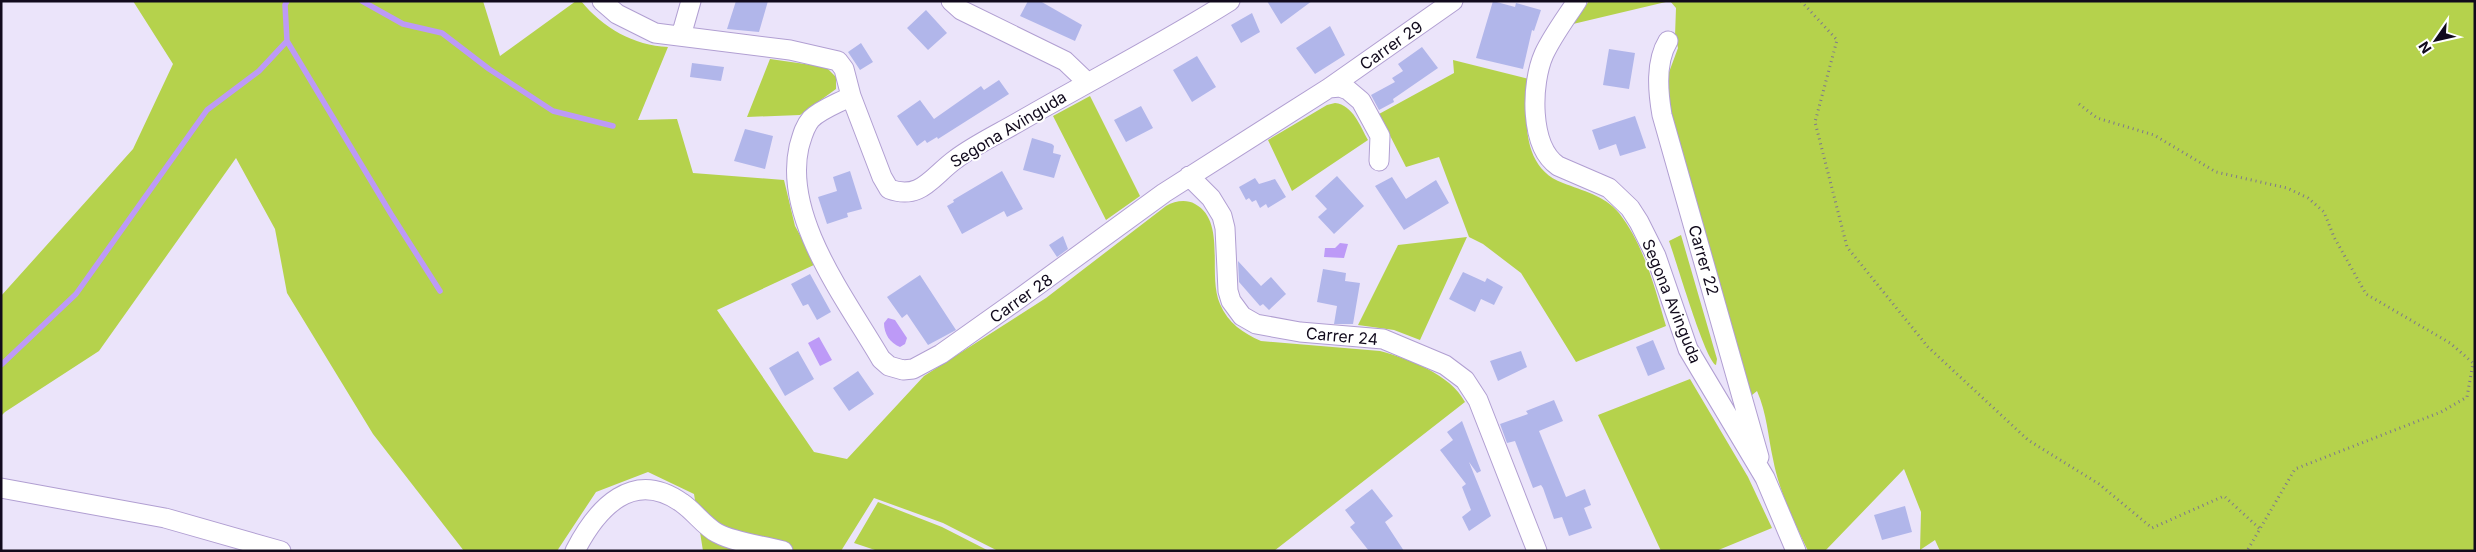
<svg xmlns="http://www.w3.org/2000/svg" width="2476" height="552" font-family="Inter,sans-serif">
<rect width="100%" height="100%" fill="#ebe4fa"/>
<!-- green -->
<path fill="#b5d24c" d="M133,1H483L500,56L576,1H581C602,27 634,46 668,47L638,120L677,119L693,173L784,180L795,226L816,264L717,310L814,452L847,459L924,376L1046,298L1166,206C1175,201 1186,199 1195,204C1227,221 1207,275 1220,304C1228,323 1243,333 1261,341L1380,351C1409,359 1450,374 1465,402L1274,551H998L943,523L874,498L841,551H703L694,494L648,472L596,492L557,551H464L373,434L287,293L275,229L236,158L99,351L5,412L1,416V296L133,149L173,64Z
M1589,1H2475V551H1940L1935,540L1920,550L1921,512L1904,469L1825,551H1808C1794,522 1779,491 1773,459C1768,436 1767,414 1757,391L1752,395L1740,364L1670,123L1665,83L1678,48L1675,36L1676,8L1670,1L1573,24Z
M770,59L826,67L836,77V89L800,115L747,117Z
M1453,60L1529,79C1525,115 1520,167 1563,183C1583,191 1604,195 1619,213C1644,245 1655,288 1666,326L1576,362L1521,273L1483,244L1469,237L1439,157L1406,167L1379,114L1454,73Z
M1090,96L1140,196L1106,220L1053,116Z
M1335,103C1353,105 1360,126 1368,140L1292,191L1268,140L1327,105Z
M1681,235L1717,359L1716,365C1705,360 1676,260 1669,241Z
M1467,237L1420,340L1394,330L1358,325L1398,245Z
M1690,379L1748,477L1772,528L1716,551H1661L1598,415Z
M878,502L942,527L989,551H878L854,543Z"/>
<!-- water -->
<path fill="#bd9af7" d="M1340,243L1348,244L1344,258L1324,257L1325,248H1335Z
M888,318L895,320L907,338L905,344L900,347C890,343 884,334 884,323Z
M819,337L832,360L820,366L808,343Z"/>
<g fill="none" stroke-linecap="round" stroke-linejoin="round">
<!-- stream -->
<path stroke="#bd9af7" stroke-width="5.5" d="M362,1L403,24L442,33L489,69L553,111L613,126
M287,41L391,214L440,291
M1,365L76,294L207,110L259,71L287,41L285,5L287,1"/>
</g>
<!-- building -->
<path fill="#b1b6ea" d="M736,1H768L759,32L727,29Z
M1028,1H1040L1082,25L1075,41L1020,16Z
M1267,1H1312L1281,24Z
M1493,1L1515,7L1516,3L1541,10L1534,31L1532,30L1523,69L1476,58Z
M926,10L947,33L928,50L907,28Z
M1252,13L1260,32L1241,43L1231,25Z
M1330,26L1345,55L1315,74L1296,48Z
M861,43L873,62L860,70L848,52Z
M1422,47L1438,68L1393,99L1394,102L1379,110L1371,95L1395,82L1392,78L1403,71L1398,64Z
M1609,49L1635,53L1629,89L1603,85Z
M1197,56L1216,87L1192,102L1173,70Z
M692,63L724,67L721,81L690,77Z
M999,80L1009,94L938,139L937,137L927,143L925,140L917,146L897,116L920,100L934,119L981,86L984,90Z
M1141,106L1153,128L1126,142L1114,120Z
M1635,116L1646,148L1620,156L1616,144L1599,150L1592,130Z
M745,129L773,136L765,169L734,161Z
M1032,138L1052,144L1054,146L1053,153L1061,155L1054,178L1023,170Z
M850,171L862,209L847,213L848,217L827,224L818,197L837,191L833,177Z
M1002,171L1023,209L1007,217L1004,211L962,234L947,206L954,202L953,200Z
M1337,176L1364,206L1334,234L1318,217L1327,209L1315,196Z
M1392,177L1406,199L1436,180L1449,203L1404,230L1375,186Z
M1255,178L1259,184L1275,179L1286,197L1268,208L1266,204L1260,208L1256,200L1252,202L1249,198L1246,200L1239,187Z
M1063,236L1068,249L1057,257L1049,245Z
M1238,261L1261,286L1271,277L1286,294L1269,310L1263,304L1260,306L1239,282Z
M1323,269L1346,273L1345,281L1360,283L1353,324H1334L1337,306L1317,302Z
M1463,272L1485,282L1487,278L1503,287L1494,305L1481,299L1475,312L1449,299Z
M810,274L831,312L817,320L808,304L803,306L791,284Z
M920,275L956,330L928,345L907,314L902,318L887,297Z
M1653,340L1665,369L1648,376L1636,347Z
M798,351L814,379L785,396L769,368Z
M1521,351L1527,367L1498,381L1490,361Z
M858,371L874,394L849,411L833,388Z
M1554,400L1563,421L1539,431L1566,497L1585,489L1591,505L1584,508L1592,528L1569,536L1562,517L1554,519L1543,488L1541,485L1533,488L1515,441L1507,443L1500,424L1528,414L1526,411Z
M1462,421L1481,471L1477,473L1469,462L1491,516L1469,531L1462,517L1471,510L1462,487L1466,484L1440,450L1453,440L1447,432Z
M1372,489L1393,516L1385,522L1404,551H1369L1350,527L1355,523L1345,510Z
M1905,506L1912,532L1882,540L1874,515Z"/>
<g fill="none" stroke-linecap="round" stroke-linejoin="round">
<!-- street casing -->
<g stroke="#b19fd2" stroke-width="21">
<path id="street" d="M602,1L617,14L655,33L790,50L838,61L844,69L851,96L882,177L889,189C921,201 932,176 956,159C976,144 1000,133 1022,120C1091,80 1162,44 1230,1
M951,1L961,10L1065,61L1087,82
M1577,1C1566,18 1553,35 1544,54C1531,83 1529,146 1558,166L1609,188L1630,208L1639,222L1656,256L1688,349L1765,478L1796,551
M681,36L691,1
M1668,41C1655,62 1658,92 1662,115L1759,457
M1329,88L1453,1
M851,96C839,103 821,109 811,119C804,127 802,137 799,147C783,218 846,299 881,359L889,366L903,370L913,369L941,354L1020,298L1164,193L1329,88L1340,87L1348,90L1361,101L1380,136L1379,161
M1189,176L1211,198L1222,216L1225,228L1228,291L1231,301L1242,316L1256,324L1300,332L1383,339L1445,365L1465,380L1478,400L1537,551
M1,488L165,518L281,551
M575,551C597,508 633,468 682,503C694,511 704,526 717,533C736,543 762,545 783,551"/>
</g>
<!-- path -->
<path stroke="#7f788c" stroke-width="3" stroke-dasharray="1 4" stroke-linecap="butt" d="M1801,1L1837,40L1815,122L1847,247L1928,347L2028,440L2099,484L2152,528L2224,496L2260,529
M2079,104L2097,118L2154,135L2216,172L2287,188L2308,198L2324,212L2334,237L2366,294L2450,343L2473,363L2467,397L2441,412L2295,469L2247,551"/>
<!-- street -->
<use href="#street" stroke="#fff" stroke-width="19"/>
</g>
<g text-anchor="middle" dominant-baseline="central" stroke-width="4" stroke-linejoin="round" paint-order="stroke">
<!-- street labels -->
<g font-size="16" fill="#110a1c" stroke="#fff">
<text transform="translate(1391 45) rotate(-35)">Carrer 29</text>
<text transform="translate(1008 129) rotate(-31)">Segona Avinguda</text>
<text transform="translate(1704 260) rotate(74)">Carrer 22</text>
<text transform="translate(1021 298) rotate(-35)">Carrer 28</text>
<text transform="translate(1672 301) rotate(68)">Segona Avinguda</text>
<text transform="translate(1342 336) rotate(5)">Carrer 24</text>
</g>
</g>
<!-- border -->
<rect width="2476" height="552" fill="none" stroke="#110a1c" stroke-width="5"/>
<!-- north arrow -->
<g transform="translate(2436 40) rotate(236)" stroke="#ffffff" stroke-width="4" paint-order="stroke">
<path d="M0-4L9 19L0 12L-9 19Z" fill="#110a1c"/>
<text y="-8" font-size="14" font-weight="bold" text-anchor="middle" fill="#110a1c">N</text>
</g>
</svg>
